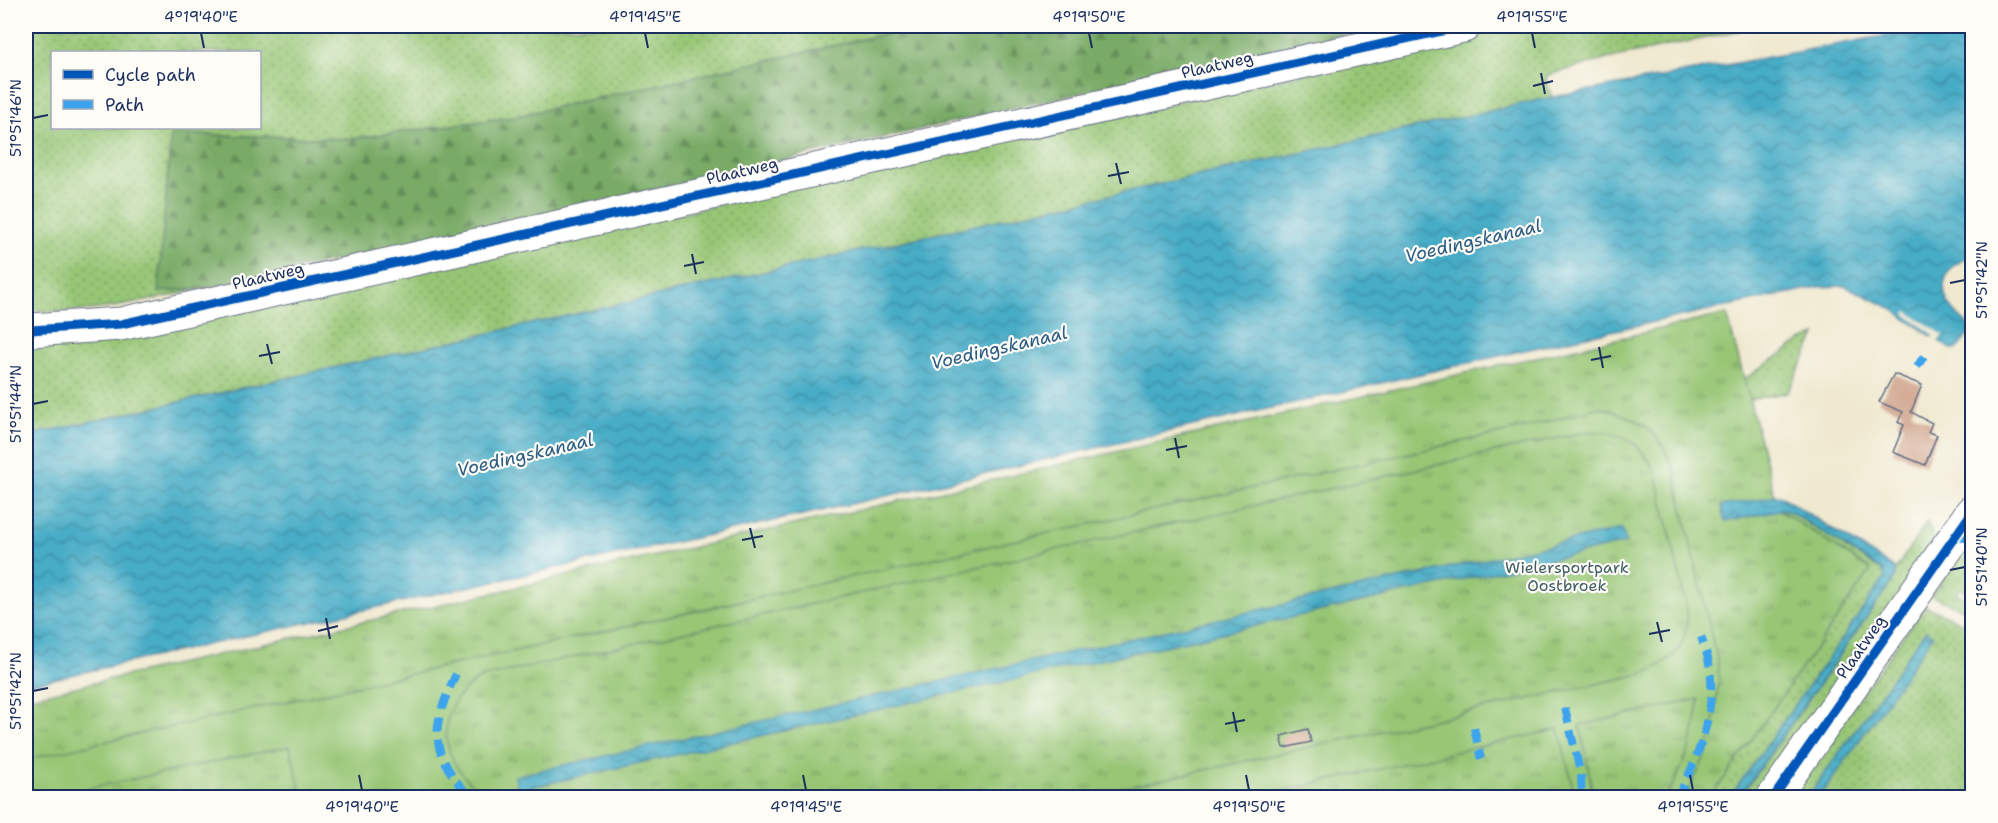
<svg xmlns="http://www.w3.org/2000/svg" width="1998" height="823" font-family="'Shantell Sans',sans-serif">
<defs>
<pattern id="grass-dots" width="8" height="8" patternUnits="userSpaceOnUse" patternTransform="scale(1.5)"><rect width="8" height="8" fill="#97c675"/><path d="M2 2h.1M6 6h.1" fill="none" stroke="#7aa163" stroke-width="1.8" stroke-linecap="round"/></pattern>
<pattern id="forest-firs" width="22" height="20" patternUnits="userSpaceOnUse" patternTransform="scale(1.5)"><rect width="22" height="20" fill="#79ab66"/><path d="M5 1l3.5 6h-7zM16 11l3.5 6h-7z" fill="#628c57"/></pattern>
<pattern id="park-tufts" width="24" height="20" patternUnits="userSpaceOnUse" patternTransform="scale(1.5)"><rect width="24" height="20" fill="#97c675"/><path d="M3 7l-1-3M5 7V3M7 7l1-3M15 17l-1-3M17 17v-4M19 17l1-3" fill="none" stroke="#7aa163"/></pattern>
<pattern id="water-waves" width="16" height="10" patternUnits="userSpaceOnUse" patternTransform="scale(1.5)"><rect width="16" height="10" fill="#46acc6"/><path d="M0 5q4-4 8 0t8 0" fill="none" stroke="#3a8ca4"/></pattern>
</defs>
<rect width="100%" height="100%" fill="#fdfcf7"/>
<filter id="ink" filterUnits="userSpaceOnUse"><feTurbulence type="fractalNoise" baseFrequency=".0167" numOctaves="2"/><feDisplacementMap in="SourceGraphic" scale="12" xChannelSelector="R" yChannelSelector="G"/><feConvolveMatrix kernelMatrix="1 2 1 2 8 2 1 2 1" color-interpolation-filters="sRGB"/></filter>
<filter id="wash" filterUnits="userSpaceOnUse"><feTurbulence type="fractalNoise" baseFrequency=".008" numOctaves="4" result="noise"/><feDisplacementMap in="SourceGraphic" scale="24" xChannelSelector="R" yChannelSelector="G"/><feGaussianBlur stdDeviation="1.35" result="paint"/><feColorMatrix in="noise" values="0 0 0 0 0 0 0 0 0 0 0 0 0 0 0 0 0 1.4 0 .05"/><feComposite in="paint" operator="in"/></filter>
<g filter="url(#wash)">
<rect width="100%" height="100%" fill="#f0e9d0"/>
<!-- grass -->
<path fill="url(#grass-dots)" stroke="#597a6a" stroke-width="1.5" fill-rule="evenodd" d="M26,26H921L512,117L350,139L172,134L159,292L207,288C148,300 87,318 26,309ZM52,52H260V128H52Z
M1517,26H1761L1607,59L1548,75L1546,79L1552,97L26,436V339L159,330Z
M1816,335L1788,392L1676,414L1697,519L1723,514L1726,521L1783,509L1791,512L1883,571L1885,578L1730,797H1686L1707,752L1713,728L1719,677L1717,660L1674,470C1669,458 1664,446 1655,435C1649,427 1638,423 1634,414L1637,411L1732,385L1741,381L1801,341Z
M1927,522L1937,546L1761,797L1739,798L1895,577V570Z
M1972,538V594L1959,588L1957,594L1972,600V613L1931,596Z
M1925,606L1972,627V797H1820L1933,635L1926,630L1808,797L1787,798Z"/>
<!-- forest -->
<path fill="url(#forest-firs)" stroke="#4a6d62" stroke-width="1.5" d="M921,26H1379L371,253L207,288L158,292L171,134L350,139L512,117Z"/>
<!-- park -->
<path fill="url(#park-tufts)" stroke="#597a6a" stroke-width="1.5" d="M1727,314L1778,509L1871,570L1711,797H26V698Z"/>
<!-- pitch -->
<path fill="#97c675" stroke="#597a6a" stroke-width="1.5" d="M1600,407C1644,421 1656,426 1674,470L1717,660L1719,677L1713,728L1707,752L1686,797H1665C1684,770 1697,732 1699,699L1580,725L1591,783V797H1572V784L1559,729L1254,797H1082L1646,673C1676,658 1689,645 1687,609L1656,473C1640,441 1622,430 1585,432L483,677C450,694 436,727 454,762C461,776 474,786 484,797H302L290,746L48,797H26V759L1528,427Z"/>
<!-- water -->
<path fill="url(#water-waves)" stroke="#306e92" stroke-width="1.5" d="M1937,26H1972V257C1945,264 1935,288 1954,311C1958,316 1963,320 1968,325V335L1957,349H1951L1887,306L1845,286L1818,287L1569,340L816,512L472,586L26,685V436L1553,97Z
M1779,495L1891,566L1895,570V577L1739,797H1730L1885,578L1883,571L1791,512L1783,509L1725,522L1721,506Z
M1622,529L1626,543L518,790L515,776Z
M1926,630L1933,635L1820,797H1808Z"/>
<!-- pier -->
<path fill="#f0e9d0" d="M1907,311L1943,335L1937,343L1932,340L1934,335L1905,314Z"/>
<g id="blocks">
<!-- building -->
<path fill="#d1a68f" d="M1894,374L1922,385L1911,412L1932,423L1928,432L1937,435L1925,465L1893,452L1904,425L1898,422L1903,412L1879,402Z
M1308,729L1311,742L1284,748L1281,736Z
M1412,791L1414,798H1386V797Z"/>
</g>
</g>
<g filter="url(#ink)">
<use href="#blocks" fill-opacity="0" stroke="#667086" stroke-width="1.5"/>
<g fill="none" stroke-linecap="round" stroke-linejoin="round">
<!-- street casing -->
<g stroke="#667086" stroke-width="35">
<path id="street" d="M26,328L31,330L121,324L1464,26
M1773,798L1972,512"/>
</g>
<!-- street -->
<use href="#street" stroke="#fff" stroke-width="33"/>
<!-- quiet -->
<path stroke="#3da3ed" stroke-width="8" stroke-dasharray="15 8" stroke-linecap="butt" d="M1917,367L1924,356
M1957,537L1972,539
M456,674C430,729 428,751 471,798
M1565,708L1581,775L1582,798
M1474,728L1481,759
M1677,798C1698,759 1718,708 1709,663C1707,654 1704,645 1701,637"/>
<!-- cycleway casing -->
<g stroke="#fdfcf7" stroke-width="13">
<path id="cycleway" d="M26,328L31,330L121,324L1464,26
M1773,798L1972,512"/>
</g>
<!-- cycleway -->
<use href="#cycleway" stroke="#0057b8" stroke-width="9"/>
</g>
</g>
<!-- ticks -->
<path fill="none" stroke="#1b2f5e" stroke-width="2" d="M201,33L204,48M645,33L648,48M1089,33L1092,48M1532,33L1535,48M1541,73L1545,94M1533,86L1553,81M33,118L48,115M1116,163L1121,184M1108,176L1129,172M692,254L696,274M684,266L704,262M1950,283L1965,280M267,344L272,364M1599,347L1603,368M259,356L280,352M1591,360L1611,356M33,404L48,401M1175,438L1179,458M1166,450L1187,446M750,528L755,548M742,540L763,536M1950,570L1965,567M326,618L330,639M1657,622L1662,642M318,631L338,626M1649,634L1670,630M33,691L48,688M1233,712L1237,732M1225,724L1245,720M359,775L362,790M803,775L806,790M1246,775L1249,790M1690,775L1693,790"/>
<g text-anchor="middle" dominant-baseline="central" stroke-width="4.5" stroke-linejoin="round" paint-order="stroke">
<!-- street labels -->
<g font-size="16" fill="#1b2f5e" stroke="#fdfcf7">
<text transform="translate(1217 65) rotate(-13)">Plaatweg</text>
<text transform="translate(742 171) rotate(-13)">Plaatweg</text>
<text transform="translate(268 276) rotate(-13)">Plaatweg</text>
<text transform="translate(1861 647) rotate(-55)">Plaatweg</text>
</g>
<!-- park labels -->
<g font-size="16" fill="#405c65" stroke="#fdfcf7">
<text x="1567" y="567">Wielersportpark<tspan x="1567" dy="18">Oostbroek</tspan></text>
</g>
<!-- water labels -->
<g font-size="18" font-style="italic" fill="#2a5b82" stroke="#fdfcf7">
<text transform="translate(1473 241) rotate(-13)">Voedingskanaal</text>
<text transform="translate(999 348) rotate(-13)">Voedingskanaal</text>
<text transform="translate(525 455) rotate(-13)">Voedingskanaal</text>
</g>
</g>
<!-- margin -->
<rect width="1998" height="823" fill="none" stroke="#fdfcf7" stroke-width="66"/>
<!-- legend -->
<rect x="51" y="51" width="210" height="78" fill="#fdfcf7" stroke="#a3aaba" stroke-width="1.5"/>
<rect x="63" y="70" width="30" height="9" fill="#0057b8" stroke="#a3aaba" stroke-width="1.5"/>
<text x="105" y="81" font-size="18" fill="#1b2f5e">Cycle path</text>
<rect x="63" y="100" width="30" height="9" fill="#3da3ed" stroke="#a3aaba" stroke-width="1.5"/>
<text x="105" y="111" font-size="18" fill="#1b2f5e">Path</text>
<rect x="33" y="33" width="1932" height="757" fill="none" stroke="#1b2f5e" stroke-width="2"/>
<g font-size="15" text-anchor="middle" fill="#1b2f5e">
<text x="201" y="22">4°19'40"E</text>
<text x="645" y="22">4°19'45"E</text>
<text x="1089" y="22">4°19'50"E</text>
<text x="1532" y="22">4°19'55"E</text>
<text transform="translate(16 118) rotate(-90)" y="5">51°51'46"N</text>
<text transform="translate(1982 280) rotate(-90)" y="5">51°51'42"N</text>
<text transform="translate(16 404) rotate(-90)" y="5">51°51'44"N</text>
<text transform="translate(1982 567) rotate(-90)" y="5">51°51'40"N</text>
<text transform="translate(16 691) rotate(-90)" y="5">51°51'42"N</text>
<text x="362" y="812">4°19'40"E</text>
<text x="806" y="812">4°19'45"E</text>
<text x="1249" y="812">4°19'50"E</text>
<text x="1693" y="812">4°19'55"E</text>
</g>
</svg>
